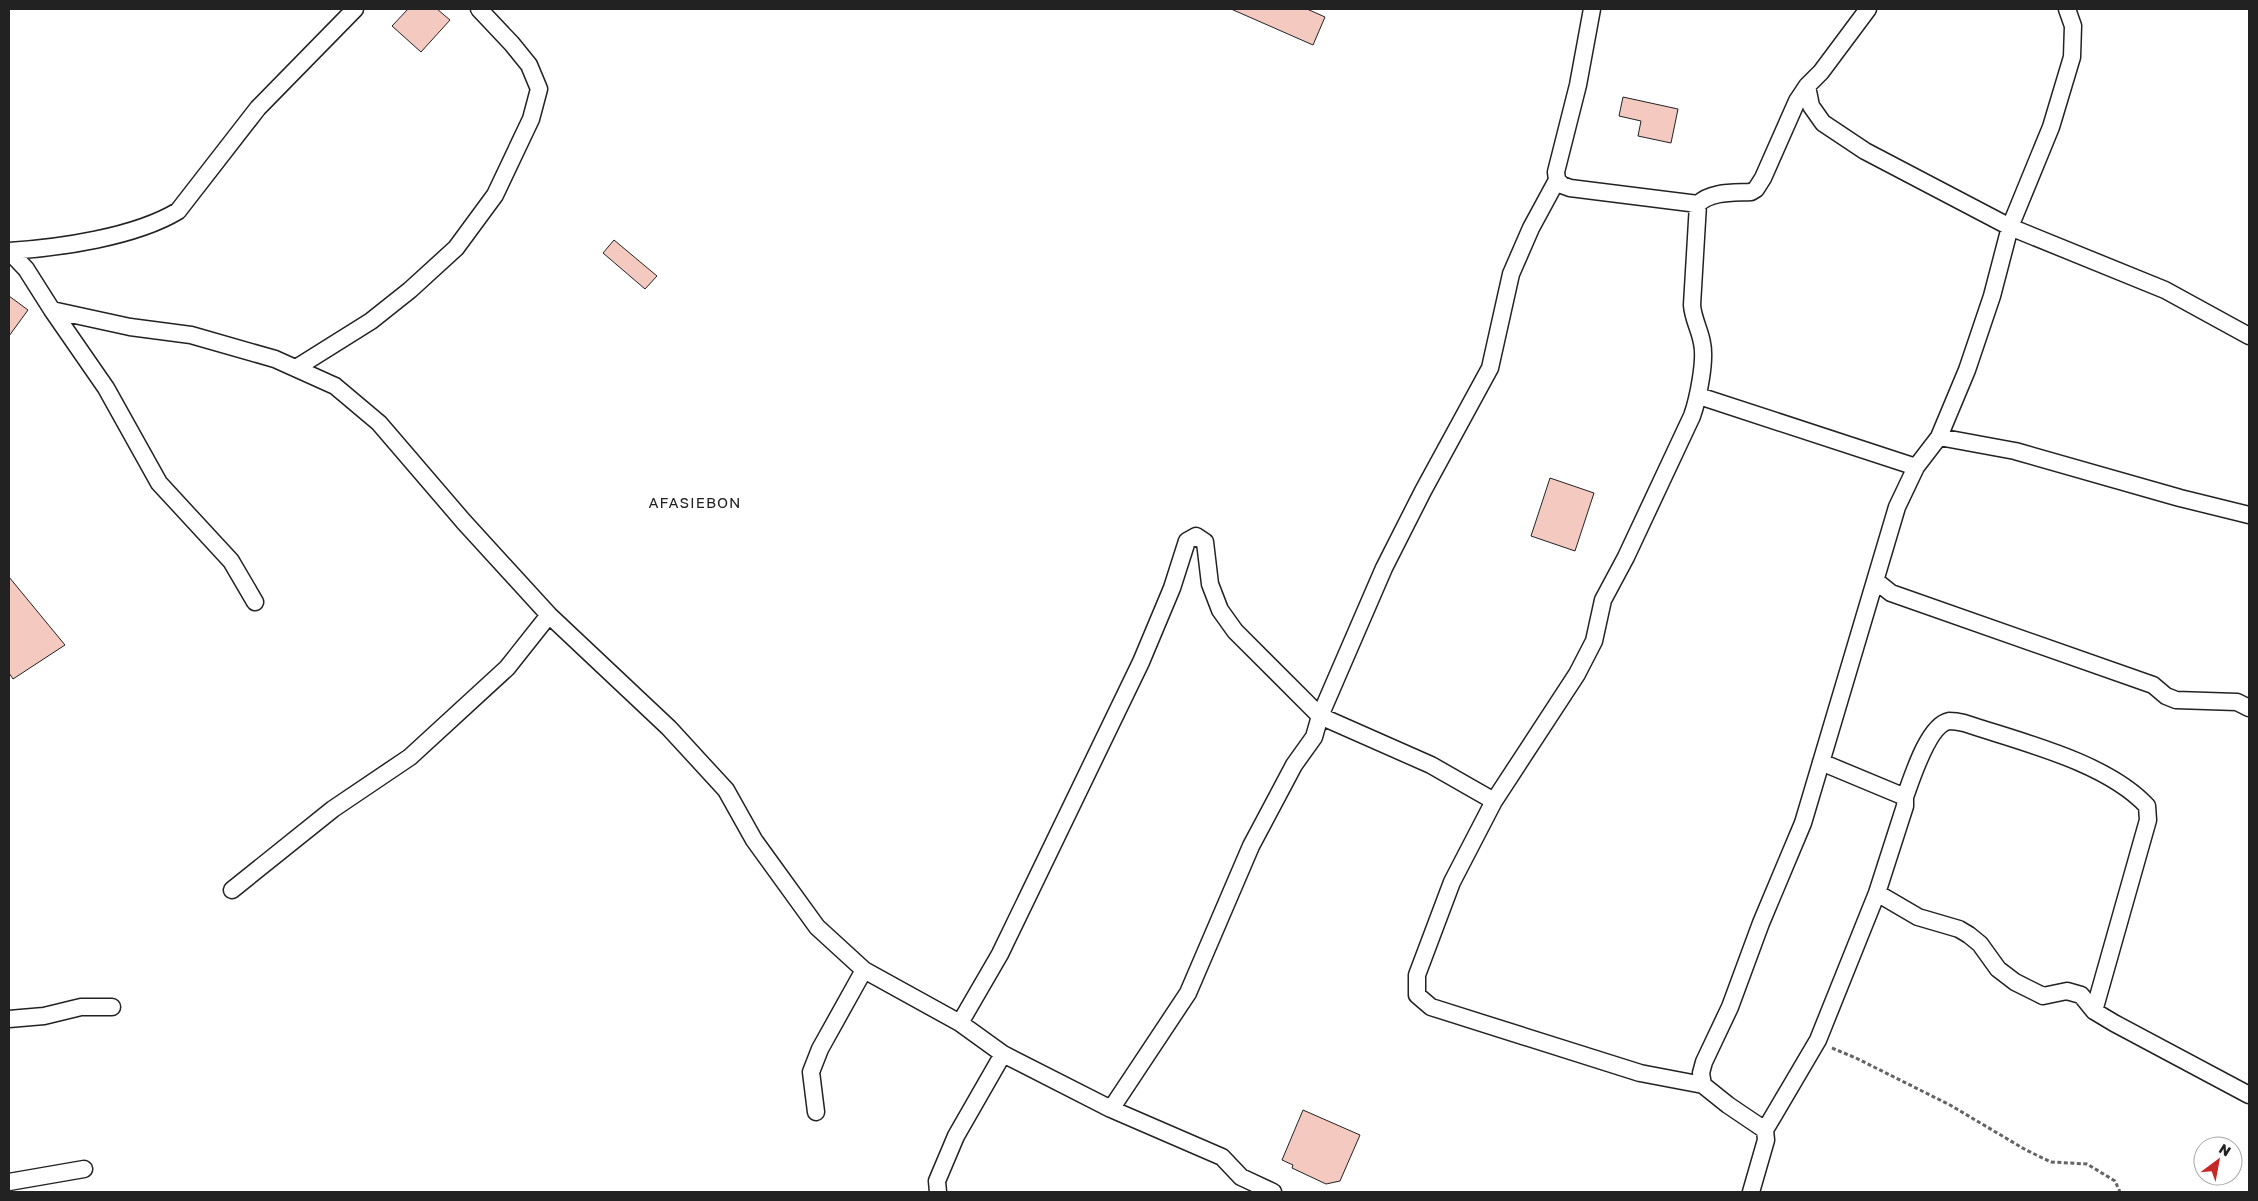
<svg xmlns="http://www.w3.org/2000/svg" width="2258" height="1201" font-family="'Golos Text',sans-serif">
<rect width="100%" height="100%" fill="#fff"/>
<!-- building -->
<path fill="#f3c9c0" stroke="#222" d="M408,9H437L450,20L421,52L392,26Z
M1231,9H1307L1325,17L1313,45Z
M1623,97L1678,109L1671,143L1638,136L1641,121L1619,116Z
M614,240L657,276L645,289L603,253Z
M9,296L28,310L9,336Z
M1550,478L1594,493L1575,551L1531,536Z
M9,577L65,645L13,679L9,673Z
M1303,1110L1360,1135L1340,1181L1326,1184L1292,1168L1293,1165L1282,1160Z"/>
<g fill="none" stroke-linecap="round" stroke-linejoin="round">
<!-- street casing -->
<g stroke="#222" stroke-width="19">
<path id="street" d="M1592,9L1578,85L1556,172L1557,180L1562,185L1570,188L1698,204
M1807,86L1811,106L1823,123L1865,151L2010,227L2165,290L2249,336
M9,251C59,248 135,237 178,211L258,108L355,9
M9,251L26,269L52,310L106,388L159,483L231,561L255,602
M52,310L130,327L191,335L275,359L335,386L379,423L464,522L549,615L669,728L726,790L754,840L817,927L864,970L960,1023L1003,1054L1111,1109L1222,1157L1241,1177L1273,1192
M296,368L371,321L410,290L456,248L495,195L531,119L539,89L529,65L512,44L479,9
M1699,396L1916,467
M1939,437L2015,451L2180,498L2249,515
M1876,581L1891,593L2153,685L2166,696L2176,700L2237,702L2249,708
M1905,797C1912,778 1928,725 1949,721C1953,721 1960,722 1964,723C2021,742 2106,762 2147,806L2148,820L2094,1011
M232,890L333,809L410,757L507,668L549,615
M1877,893L1918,917L1959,929L1969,935L1980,944L1998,969L2015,982L2043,996L2067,991L2081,995L2094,1011L2114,1023L2249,1095
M9,1019L44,1016L81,1007H112
M960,1023L1000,954L1141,662L1172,588L1187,541L1196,536L1205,542L1210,584L1220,610L1235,631L1320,716L1384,568L1423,491L1490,368L1511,274L1531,228L1557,180
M1703,1085L1640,1073L1431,1007L1417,995V975L1452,882L1494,801L1577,674L1594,641L1603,600L1626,557L1692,416C1698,399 1706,360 1702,343C1700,330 1693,319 1692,305L1698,204C1711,191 1734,193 1751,192L1756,189L1763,178L1797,101L1807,86L1821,72L1868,9
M1111,1109L1188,993L1251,846L1294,765L1314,737L1320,716L1431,765L1494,801
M816,1112L811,1072L820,1049L864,970
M1765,1130L1818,1040L1877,893L1905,806V797L1821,762
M9,1182L84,1169
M938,1192L937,1181L956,1136L1003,1054
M1751,1192L1766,1140L1765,1130L1728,1105L1703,1085L1701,1073L1704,1062L1730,1007L1761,923L1803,823L1897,507L1916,467L1939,437L1967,370L1992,296L2010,227L2051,127L2072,57L2073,26L2067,9"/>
</g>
<!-- path -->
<path stroke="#646464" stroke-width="3" stroke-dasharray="4 2.5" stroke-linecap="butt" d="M1832,1048L1856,1058L1950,1105L2026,1150L2051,1162L2087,1164L2115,1181L2120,1192"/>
<!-- street -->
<use href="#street" stroke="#fff" stroke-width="16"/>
</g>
<g text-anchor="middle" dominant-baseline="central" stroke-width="4" stroke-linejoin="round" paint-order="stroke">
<!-- quarter labels -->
<g font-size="15" letter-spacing="1" fill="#222" stroke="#fff">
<text x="695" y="502">AFASIEBON</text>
</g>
</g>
<!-- border -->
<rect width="2258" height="1201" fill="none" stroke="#222222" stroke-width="20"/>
<!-- north arrow -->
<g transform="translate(2218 1161) rotate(32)"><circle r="24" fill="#ffffff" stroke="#a7a7a7"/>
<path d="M0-4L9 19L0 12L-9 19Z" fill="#c62828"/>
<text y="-8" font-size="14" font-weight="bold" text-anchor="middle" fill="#222222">N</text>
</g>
</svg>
